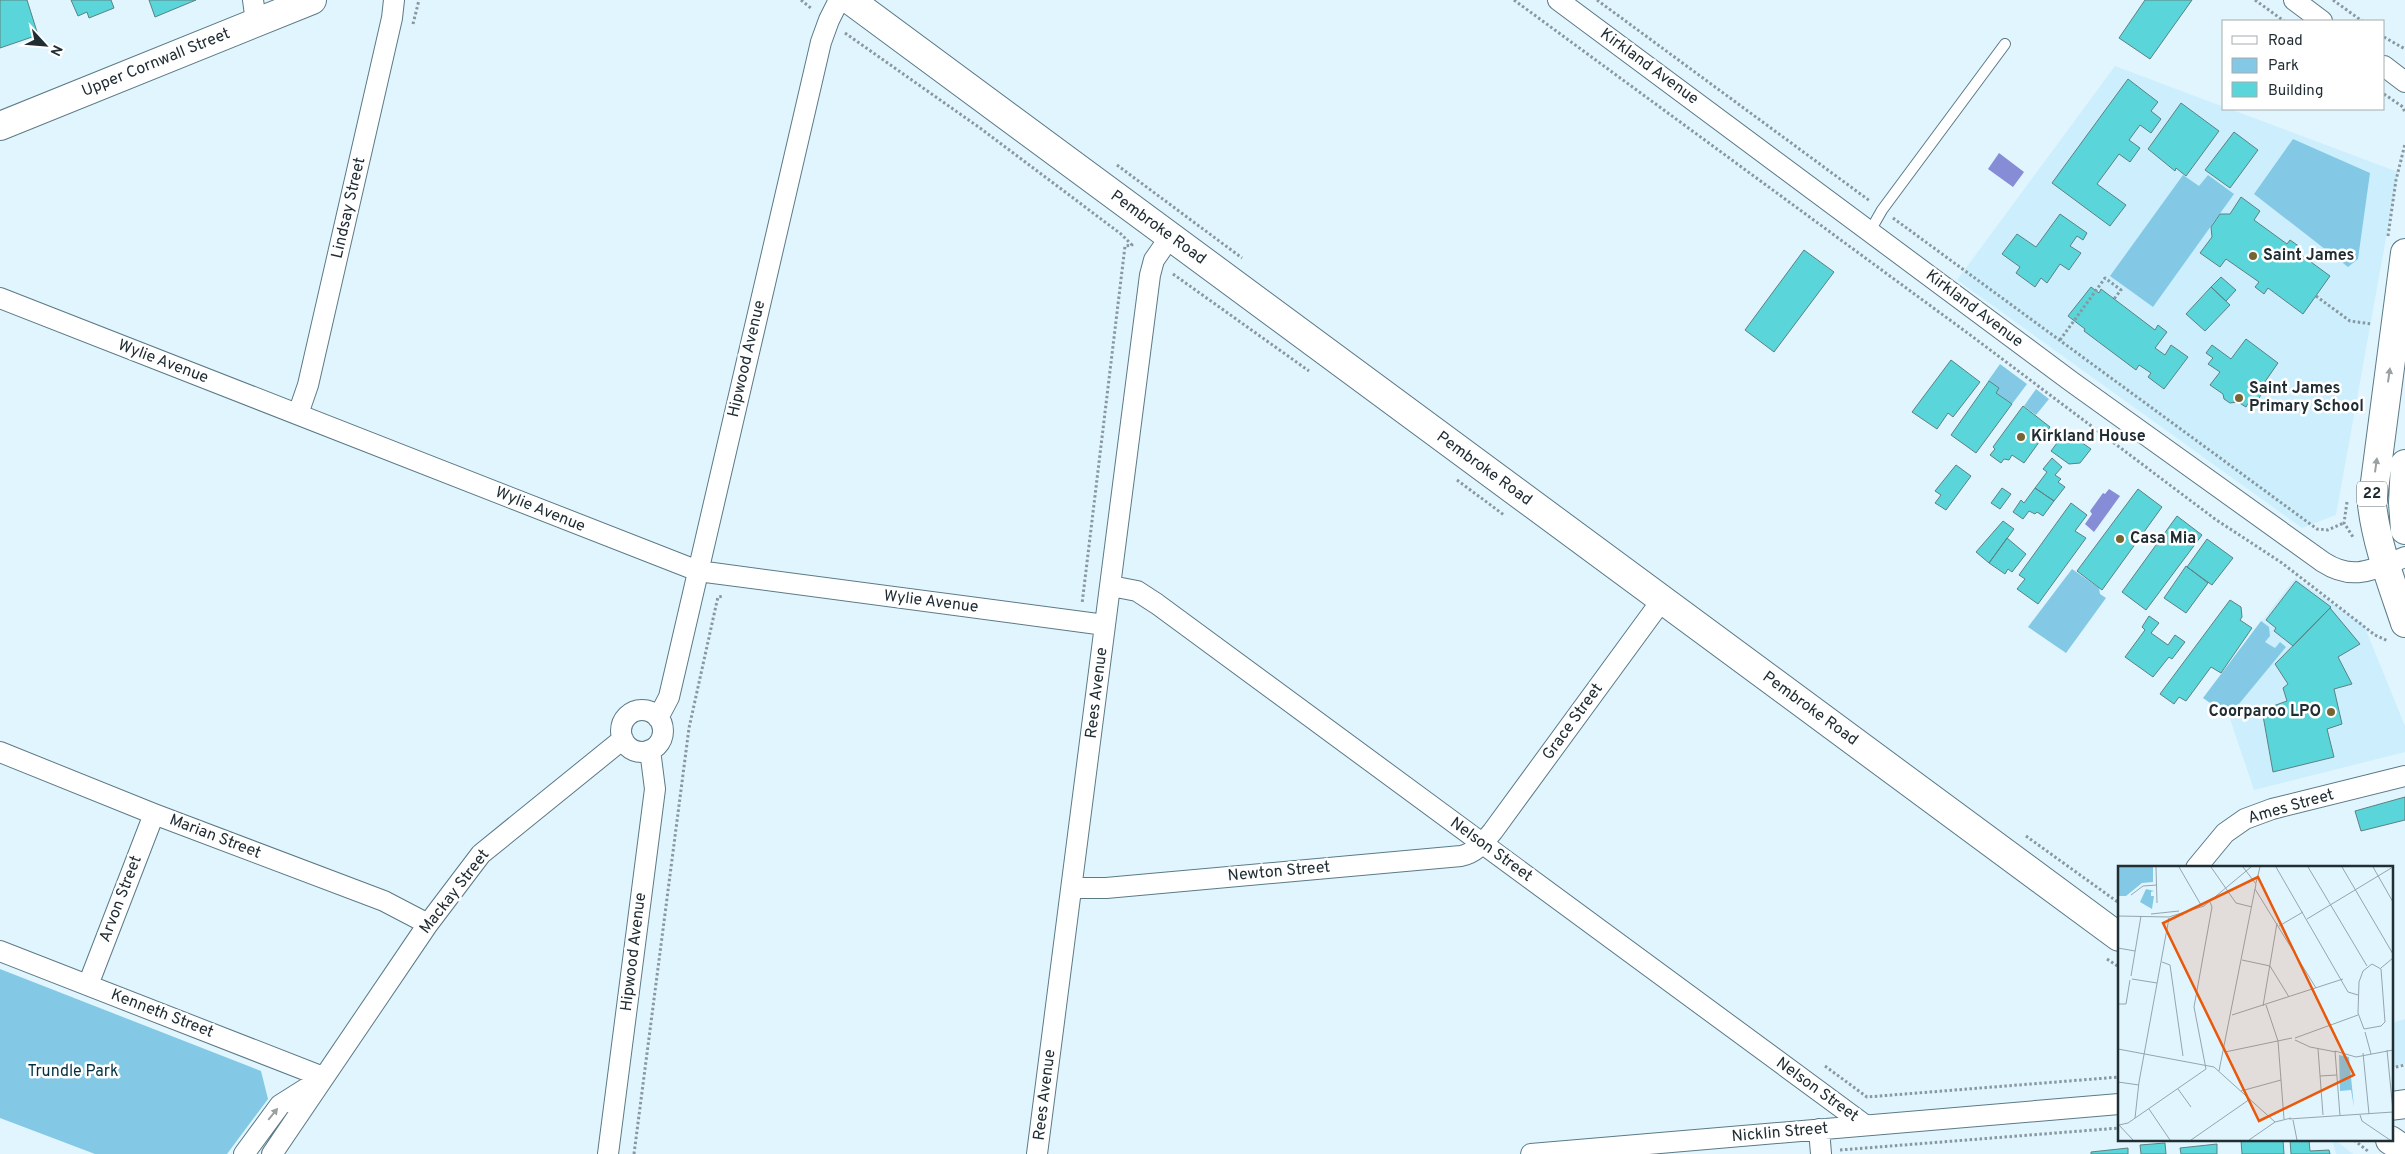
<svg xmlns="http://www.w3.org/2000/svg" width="2405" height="1154" font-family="Overpass,sans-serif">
<rect width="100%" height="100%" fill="#e1f5fe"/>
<!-- built -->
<path fill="#cdeffd" d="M2115,66L2224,107V109H2230L2398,172L2336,515L2302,528L1957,280Z
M2295,578L2364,625L2405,726V752L2254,790L2229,716L2203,698Z
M2405,1019V1064L2391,1068V1023Z
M2332,1140H2335L2353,1154H2336Z"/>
<!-- green -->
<path fill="#83c9e5" d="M2293,139L2370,173L2358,259L2348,267L2254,194Z
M2183,175L2199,186L2208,175L2234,194L2153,307L2110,276Z
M2000,364L2027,384L2012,404L1996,393L1999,388L1988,381Z
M2036,389L2049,399L2036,415L2024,406Z
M2072,569L2099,588L2100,594L2106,598L2066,653L2028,627Z
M2261,621L2269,627L2270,636L2265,642L2275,648L2280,642L2286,647L2229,716L2203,698Z
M0,969L261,1071L268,1099L227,1154H95L0,1118Z"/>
<!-- water -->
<path fill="#868cd6" d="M1999,153L2024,172L2013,187L1988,169Z
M2109,489L2120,496L2094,532L2085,524L2092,514L2090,511L2103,493L2105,494Z"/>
<!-- building -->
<path fill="#5ad6da" stroke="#5c8182" d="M0,0H27L38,35L0,48Z
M71,0H111L114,8L89,18L87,12L78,16Z
M149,0H196L155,17Z
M2145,0H2192L2150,59L2119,38Z
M2128,79L2158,102L2151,111L2161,119L2151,133L2140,125L2129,140L2140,148L2130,162L2119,154L2097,184L2126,205L2110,226L2052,183Z
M2181,103L2219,131L2186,176L2176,168L2175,171L2148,149Z
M2234,132L2258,150L2230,188L2205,170Z
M2241,197L2260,211L2254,220L2287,244L2290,240L2300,247L2296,251L2330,276L2303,314L2268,288L2264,294L2255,287L2259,282L2226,259L2220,267L2200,253L2212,237L2211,227L2220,214H2230Z
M2060,214L2087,233L2083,240L2077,236L2070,246L2081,253L2069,270L2060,264L2047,283L2041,278L2035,287L2016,273L2020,267L2002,254L2017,234L2036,247Z
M1804,250L1834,272L1774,352L1745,330Z
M2221,277L2236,290L2226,301L2211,287Z
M2091,287L2099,293L2101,289L2155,330L2158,325L2167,332L2155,348L2165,355L2171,345L2188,357L2164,389L2148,377L2151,373L2139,365L2136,370L2084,331L2085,329L2068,316Z
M2211,287L2230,305L2205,331L2186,314Z
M2246,339L2278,363L2262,386V393L2258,400H2250L2246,407L2238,402L2230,403L2224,399L2223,394L2210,385L2220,372L2208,364L2213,358L2206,353L2212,345L2231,359Z
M1951,360L1980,382L1953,417L1948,413L1937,429L1912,412Z
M1989,381L1999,388L1996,393L2012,404L1976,453L1951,435Z
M2023,406L2050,427L2024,463L2012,455L2009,460L2004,459L2001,463L1990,455L1995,449L1993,447Z
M2066,431L2082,439L2081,442L2091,449L2080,463L2069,464L2051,451Z
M2052,458L2062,467L2055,475L2061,479L2058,482L2065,487L2054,501L2035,488L2047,472L2043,469Z
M1956,465L1971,476L1946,510L1935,503L1941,495L1935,491Z
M2002,488L2011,494L2000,509L1991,503Z
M2035,488L2054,501L2043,516L2037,512L2035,514L2029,511L2023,519L2013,512L2021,500L2024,503Z
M2138,489L2162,507L2102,590L2077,571Z
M2071,503L2087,515L2075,531L2086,538L2038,604L2017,589L2025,579L2019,575Z
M2177,516L2202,535L2146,610L2122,592Z
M2003,521L2014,529L1989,563L1976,552Z
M2007,538L2026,554L2012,572L2008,569L2005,574L1989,563Z
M2207,539L2233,558L2212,585L2187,567Z
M2186,566L2208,583L2186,613L2164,598Z
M2296,581L2331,607L2293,646L2274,631L2276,628L2266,620Z
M2230,600L2241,607L2242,617L2240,620L2252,628L2221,673L2211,667L2186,701L2179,697L2174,704L2160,694Z
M2330,608L2360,644L2338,657L2352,684L2334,689L2342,724L2327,729L2334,757L2273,772L2262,710L2287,701L2283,688L2288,684L2275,664Z
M2149,616L2159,623L2151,633L2168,645L2175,635L2185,642L2172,659L2169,657L2153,677L2125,657L2145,630L2142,627Z
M2405,797V820L2361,831L2355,811Z
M2241,1140H2283L2284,1154H2242Z
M2290,1140H2309L2310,1151L2329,1150L2330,1154H2291Z
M2165,1143L2166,1154H2141L2140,1145Z
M2217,1144V1154H2181L2180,1148Z
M2128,1148V1154H2091V1152Z"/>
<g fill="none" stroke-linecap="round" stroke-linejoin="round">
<!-- lane casing -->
<g stroke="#5b7a86" stroke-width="12">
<path id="lane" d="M1870,231L1882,210L2005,44"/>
</g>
<!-- street casing -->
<g stroke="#5b7a86" stroke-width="22">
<path id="street" d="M253,0L256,22
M1558,0L2072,382L2323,562C2354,582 2373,569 2405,557
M2294,0L2322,21
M2384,66L2405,82
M0,298L698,571L1105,625
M298,414L308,385L392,18L394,0
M1111,586L1137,591L1157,604L1865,1125
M621 731a21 21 0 1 1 42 0a21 21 0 1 1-42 0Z
M658,718L669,697L821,42L829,20L839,0
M0,752L154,814L384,901L428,924
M2196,868L2225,833L2245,819L2272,809L2405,776
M1072,888H1106L1461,856C1476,853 1484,842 1493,831L1662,600
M0,951L323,1077
M88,985L154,814
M1819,1129L1821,1154
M244,1154L280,1105L318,1081
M272,1154L428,924L481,854L623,739
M608,1154L655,789L650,750
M1037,1154L1150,275L1154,260L1170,237
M1531,1154L2119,1104"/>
</g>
<!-- secondary casing -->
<g stroke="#5b7a86" stroke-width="30">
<path id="secondary" d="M850,0L2119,937
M0,126L312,0
M2391,1106L2405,1104"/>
</g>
<!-- highway casing -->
<g stroke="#5b7a86" stroke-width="30">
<path id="highway" d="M2405,253L2372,505C2377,546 2392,584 2405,623
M2405,464L2403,503L2405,530
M2390,1140L2405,1150"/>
</g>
<!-- path -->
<path stroke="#8898a0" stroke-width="3" stroke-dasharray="2.5 2.5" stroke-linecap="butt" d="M801,0L812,9
M1514,0L1973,337L2215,519L2282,563L2375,635L2388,641
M1597,0L1870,201
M2255,0L2284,21
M2333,0L2362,21
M413,24L419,0
M845,33L980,128L1121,234L1132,245L1125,246L1082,604
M2384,37L2405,49
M2384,94L2403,107L2405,113
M1117,165L1242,258
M1893,218L2317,529L2328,530L2344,523
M2388,236L2396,180L2405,144
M1173,274L1309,371
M2316,296L2350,321L2372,324
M2060,340L2105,278L2121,290L2114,299
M1457,480L1504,515
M2347,502L2344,523L2353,537
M2026,836L2119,903
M2107,959L2119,967
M1825,1066L1867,1097L2119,1077
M2391,1068L2405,1065
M2354,1140L2369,1152
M1840,1150L2119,1128
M634,1154L689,728L715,610L718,597L724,596"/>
<!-- lane -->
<use href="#lane" stroke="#fff" stroke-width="10"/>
<!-- street -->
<use href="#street" stroke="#fff" stroke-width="20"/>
<!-- secondary -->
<use href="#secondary" stroke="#fff" stroke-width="28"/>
<!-- highway -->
<use href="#highway" stroke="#fff" stroke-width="28"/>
</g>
<!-- one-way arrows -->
<defs><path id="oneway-solid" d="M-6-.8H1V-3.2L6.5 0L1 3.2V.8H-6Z" transform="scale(1.25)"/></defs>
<g fill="#9ba0a3">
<use href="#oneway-solid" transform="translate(2389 375) rotate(-82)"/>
<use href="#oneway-solid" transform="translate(2376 465) rotate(-82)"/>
<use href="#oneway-solid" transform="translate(273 1114) rotate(-51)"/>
</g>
<!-- markers -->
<g fill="#766432" stroke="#fff" stroke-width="2">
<circle cx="2253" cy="256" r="5"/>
<circle cx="2239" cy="398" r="5"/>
<circle cx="2021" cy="437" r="5"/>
<circle cx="2120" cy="539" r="5"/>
<circle cx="2331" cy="712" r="5"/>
</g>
<g text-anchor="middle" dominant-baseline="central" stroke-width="5" stroke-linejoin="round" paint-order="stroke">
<!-- shield labels -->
<rect fill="#fff" stroke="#636c70" stroke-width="1" x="2357" y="481.5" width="30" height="25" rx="4"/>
<g font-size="15" font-weight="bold" fill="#202d33">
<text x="2372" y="494">22</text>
</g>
<!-- street labels -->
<g font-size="16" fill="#202d33" stroke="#fff">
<text transform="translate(156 63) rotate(-22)">Upper Cornwall Street</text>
<text transform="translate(1649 67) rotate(36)">Kirkland Avenue</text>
<text transform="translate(349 208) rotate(-77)">Lindsay Street</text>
<text transform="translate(1158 228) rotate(36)">Pembroke Road</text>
<text transform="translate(1974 309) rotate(37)">Kirkland Avenue</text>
<text transform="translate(747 359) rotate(-77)">Hipwood Avenue</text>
<text transform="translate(163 362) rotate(21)">Wylie Avenue</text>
<text transform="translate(1484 469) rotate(36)">Pembroke Road</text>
<text transform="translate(540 510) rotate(22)">Wylie Avenue</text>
<text transform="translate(931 602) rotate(7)">Wylie Avenue</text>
<text transform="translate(1097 693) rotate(-83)">Rees Avenue</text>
<text transform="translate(1810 709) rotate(36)">Pembroke Road</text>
<text transform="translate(1573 722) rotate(-54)">Grace Street</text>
<text transform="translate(2291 807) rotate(-16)">Ames Street</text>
<text transform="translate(215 837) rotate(21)">Marian Street</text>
<text transform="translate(1491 850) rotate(36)">Nelson Street</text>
<text transform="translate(1279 872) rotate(-5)">Newton Street</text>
<text transform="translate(455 892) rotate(-52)">Mackay Street</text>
<text transform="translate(121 899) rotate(-69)">Arvon Street</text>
<text transform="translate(634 952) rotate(-83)">Hipwood Avenue</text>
<text transform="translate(162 1014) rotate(21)">Kenneth Street</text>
<text transform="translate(1817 1090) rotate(36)">Nelson Street</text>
<text transform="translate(1045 1095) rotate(-83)">Rees Avenue</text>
<text transform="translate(1780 1133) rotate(-5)">Nicklin Street</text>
</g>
<!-- poi labels -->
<g font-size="16" font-weight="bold" fill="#202d33" stroke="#fff" text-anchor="start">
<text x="2263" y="256">Saint James</text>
<text x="2249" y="389">Saint James<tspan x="2249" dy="18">Primary School</tspan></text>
<text x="2031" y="437">Kirkland House</text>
<text x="2130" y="539">Casa Mia</text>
<text x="2321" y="712" text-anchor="end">Coorparoo LPO</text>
</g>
<!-- park labels -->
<g font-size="16" fill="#003040" stroke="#fff">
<text x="73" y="1072">Trundle Park</text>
</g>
</g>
<!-- overview -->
<g transform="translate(2118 866)">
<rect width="275" height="275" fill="#e1f5fe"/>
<path d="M0,1H35V16L24,17L8,30H0ZM28,23L36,25L33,26V30H36L34,43L22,36ZM221,189L231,191L236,241L233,224L222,225Z" fill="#83c9e5"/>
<path fill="none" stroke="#94a5ad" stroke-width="1" d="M38,1L39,37M61,1L83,39M93,1L118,37L134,41M158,1L230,126L240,129M190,1L249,100M224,1L275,88M255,1L275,36M138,17L142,1M137,23L198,122M13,29L25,20L39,19M33,48L61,45M0,50L51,51L86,40L133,1M189,53L275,1M161,60L185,46M0,82L17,85M124,94L152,100L171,131M44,96L52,99L65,190M254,98L263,103L267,156L263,160L246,163L240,147L241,116L245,105ZM263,102L275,92M13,110L23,50M14,113L39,117M0,138H8L12,114M148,139L160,175L166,253M145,140L159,57M114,149L225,113M247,166L253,188M177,172L240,149M177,174L192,181L218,186M0,183L96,201L157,256M200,183L205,249M269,184L275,245M107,186L174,172M245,187L251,248M101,205L138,18L125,1M202,210L219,209M0,216L21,219M60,223L73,241M123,225L163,214M31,243L52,274M242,249L244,255L272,274M222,250L217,185L238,191L275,184M17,252L21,216L51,52M171,253L275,246M175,254L179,274M0,258L15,274M1,259L10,257L88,203L76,141L94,41L92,36M73,274L132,233M131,274L157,256L173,252"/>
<path fill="#e8590c" fill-opacity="0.15" stroke="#e8590c" stroke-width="2.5" d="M140,11L236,209L141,255L45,57Z"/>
<rect width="275" height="275" fill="none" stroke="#202d33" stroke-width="2.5"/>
</g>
<!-- legend -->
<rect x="2222" y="20" width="162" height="90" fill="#ffffff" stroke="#a6abad"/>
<rect x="2232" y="36" width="25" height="8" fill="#ffffff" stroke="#a6abad"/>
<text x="2268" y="45" font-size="15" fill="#202d33">Road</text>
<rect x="2232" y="58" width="25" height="15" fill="#83c9e5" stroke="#a6abad"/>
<text x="2268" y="70" font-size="15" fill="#202d33">Park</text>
<rect x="2232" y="82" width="25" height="15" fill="#5ad6da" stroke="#a6abad"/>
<text x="2268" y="95" font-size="15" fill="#202d33">Building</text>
<!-- north arrow -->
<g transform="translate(45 45) rotate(116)" stroke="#ffffff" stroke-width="4" paint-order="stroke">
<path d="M0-4L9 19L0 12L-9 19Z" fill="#202d33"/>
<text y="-8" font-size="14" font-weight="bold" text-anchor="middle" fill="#202d33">N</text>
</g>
</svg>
